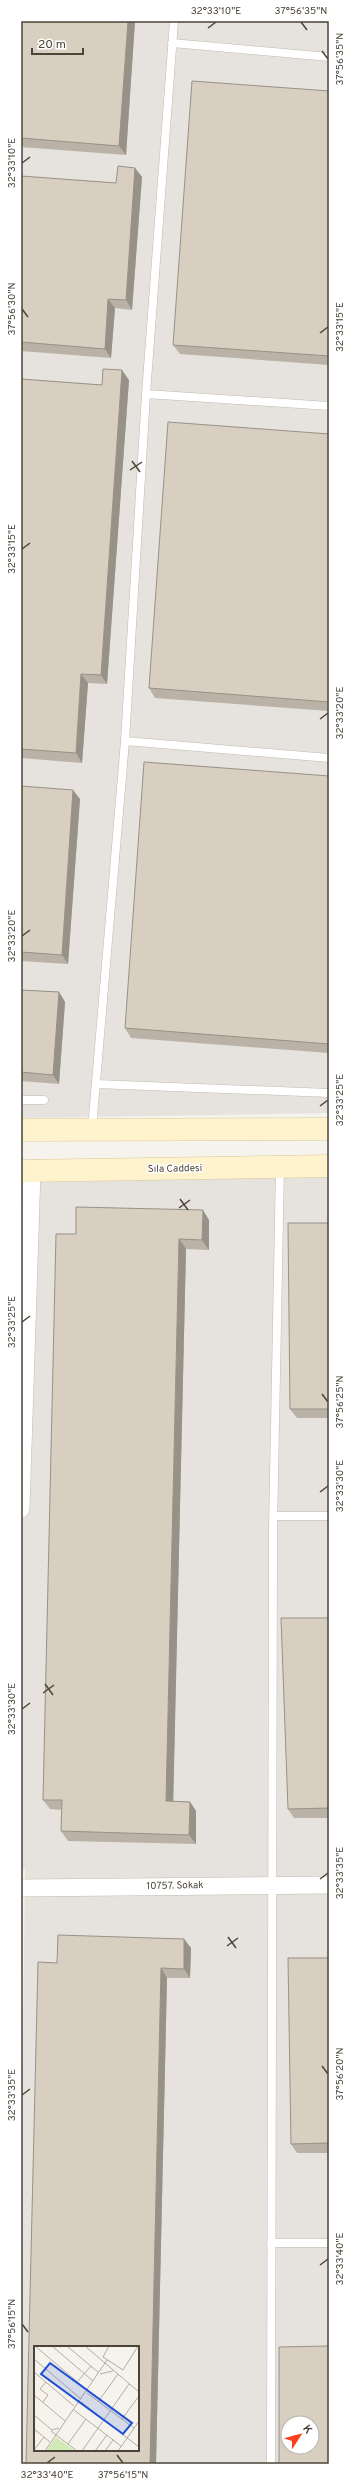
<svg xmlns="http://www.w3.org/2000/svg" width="350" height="2485" font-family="Overpass,sans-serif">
<rect width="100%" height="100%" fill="#f6f3ec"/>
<!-- industrial -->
<path fill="#e6e2dd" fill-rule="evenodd" d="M21,21H329V1113L21,1118Z
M329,1177V2464H21V2202L25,1869H21V1181ZM35,2347H138V2450H35ZM288,2423H312V2447H288Z"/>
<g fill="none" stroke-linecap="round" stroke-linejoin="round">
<!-- lane casing -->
<g stroke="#c2bbae" stroke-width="9">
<path id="lane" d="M172,43L329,57
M146,394L329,406
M125,741L329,758
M96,1084L329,1093
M21,1100H44
M92,1129L125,741L146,394L174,21
M273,1516H329
M271,2243H329
M271,2464L273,1529L280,1167"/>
</g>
<!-- street casing -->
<g stroke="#c2bbae" stroke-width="18">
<path id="street" d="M21,1509L32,1171
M21,1888L329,1885"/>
</g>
<!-- secondary casing -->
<g stroke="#d6c79b" stroke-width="23">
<path id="secondary" d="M21,1130L329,1129
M21,1171L329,1166"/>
</g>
<!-- lane -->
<use href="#lane" stroke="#fff" stroke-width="8"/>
<!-- street -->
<use href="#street" stroke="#fff" stroke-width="17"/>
<!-- secondary -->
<use href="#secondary" stroke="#fff3cd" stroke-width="22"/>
</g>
<!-- wall -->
<path fill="#bab2a6" d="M21,21H135L126,155L21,147Z
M297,21H329V23Z
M329,91V365L180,354L173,345Z
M135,168L142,177L132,310L115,308L111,358L21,351V176L116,183Z
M21,379L102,385L129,380L107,684L88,683L82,763L21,758Z
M329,434V711L155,698L149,688Z
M329,776V1053L131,1038L125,1028Z
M21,786L80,799L68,964L21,961Z
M21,990L59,992L65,1002L59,1084L21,1081Z
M209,1220V1250L186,1249L173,1801L190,1802L196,1811V1844L68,1841L61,1831L62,1810L50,1809L43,1800L76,1234Z
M329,1223V1418H297L290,1409Z
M329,1618V1818H294L288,1809Z
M184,1939L191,1948L190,1978H167L156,2464H26L57,1963Z
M329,1958V2153H297L291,2144Z"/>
<!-- shaded-wall -->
<path fill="#979187" d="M128,21H135L126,155L119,146Z
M135,168L142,177L132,310L126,300Z
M108,299L115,308L111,358L105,349Z
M122,370L129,380L107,684L101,675Z
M81,674L88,683L82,763L76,753Z
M73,790L80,799L68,964L62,955Z
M59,992L65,1002L59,1084L53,1075Z
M203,1210L209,1220V1250L202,1240Z
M179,1239L186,1249L173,1811L166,1801Z
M190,1802L196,1811V1844L189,1835Z
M184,1939L191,1948L190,1978L184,1969Z
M161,1968L167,1978L156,2464H150Z"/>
<!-- building -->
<path fill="#d8cfc1" stroke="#979187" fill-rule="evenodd" d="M21,21H128L119,146L21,138Z
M192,81L329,91V356L173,345Z
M118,166L135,168L126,300L108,299L105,349L21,342V176L116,183Z
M103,369L122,370L101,675L81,674L76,753L21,749V379L102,385Z
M168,422L329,434V702L149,688Z
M144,762L329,776V1044L125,1028Z
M21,786L73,790L62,955L21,952Z
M21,990L59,992L53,1075L21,1072Z
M76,1207L203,1210L202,1240L179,1239L166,1801L190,1802L189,1835L61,1831L62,1800H43L56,1234H76Z
M288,1223H329V1409H290Z
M281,1618H329V1808L288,1809Z
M58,1935L184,1939V1969L161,1968L150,2464H26L38,1962L57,1963ZM35,2347H138V2450H35Z
M288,1958H329V2143L291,2144Z
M329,2346V2464H279V2347ZM288,2423H312V2447H288Z"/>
<!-- ticks -->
<path fill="none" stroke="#4b4439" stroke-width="1.5" d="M301,22L307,30M208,28L216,22M322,51L328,59M22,163L30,157M22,309L28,317M320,333L328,327M132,461L140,472M130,470L142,462M22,549L30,543M320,719L328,713M22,936L30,930M320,1106L328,1100M180,1199L188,1210M179,1208L190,1200M22,1322L30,1316M322,1394L328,1402M320,1492L328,1486M45,1684L53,1695M43,1693L54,1685M22,1709L30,1703M320,1879L328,1873M228,1937L236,1948M227,1946L238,1938M322,2066L328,2074M22,2095L30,2089M320,2265L328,2259M22,2324L28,2332M117,2455L123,2463M47,2463L55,2457"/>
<g text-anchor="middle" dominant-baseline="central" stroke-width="3" stroke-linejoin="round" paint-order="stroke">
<!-- street labels -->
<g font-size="10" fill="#4b4439" stroke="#fff">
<text transform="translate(175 1169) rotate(-1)">Sıla Caddesi</text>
<text transform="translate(175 1886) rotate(-1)">10757. Sokak</text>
</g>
</g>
<!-- overview -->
<g transform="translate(34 2346)">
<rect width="105" height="105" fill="#f6f3ec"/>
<path d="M22,91L41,105H12Z" fill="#d2eab5"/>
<path fill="none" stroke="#b2ada4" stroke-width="1" d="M1,0L53,44M18,0L59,35M33,0L65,27M51,0L105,46M75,0L69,11L89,24L104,0M0,13L47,53M0,26L40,60M66,28L79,25M44,35L57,20M53,47L100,82M0,49L31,75M9,56L14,49L6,43L12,36M47,56L105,101M64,56L84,28M40,64L87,100M0,69L18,84L25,82M88,73L105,50M0,83L16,96M17,85L43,105M34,98L52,73M0,104L10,91M11,105L73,14M48,105L95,38M61,105L73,89M71,105L79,94M84,105L105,75"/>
<path fill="#1d4ed8" fill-opacity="0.15" stroke="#1d4ed8" stroke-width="2" d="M16,17L98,77L89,88L7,28Z"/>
<rect width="105" height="105" fill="none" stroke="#4b4439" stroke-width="2"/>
</g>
<!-- border -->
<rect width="350" height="2485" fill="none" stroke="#ffffff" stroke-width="44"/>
<!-- north arrow -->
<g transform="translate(300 2435) rotate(54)"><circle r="19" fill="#ffffff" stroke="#b7b4b0"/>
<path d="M0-3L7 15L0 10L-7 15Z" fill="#fc3f1d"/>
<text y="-6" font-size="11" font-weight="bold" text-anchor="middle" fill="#4b4439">K</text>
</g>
<!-- scale -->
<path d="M32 48v6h51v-6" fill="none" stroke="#4b4439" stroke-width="2"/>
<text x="38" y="48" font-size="12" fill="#4b4439" stroke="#ffffff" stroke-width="3" paint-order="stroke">20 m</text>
<rect x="22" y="22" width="306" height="2441" fill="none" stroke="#4b4439" stroke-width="1.5"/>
<g font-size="10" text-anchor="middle" fill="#4b4439">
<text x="216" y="14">32°33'10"E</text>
<text x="301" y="14">37°56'35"N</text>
<text transform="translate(339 59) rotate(-90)" y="4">37°56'35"N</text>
<text transform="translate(11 163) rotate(-90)" y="4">32°33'10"E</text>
<text transform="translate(11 309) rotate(-90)" y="4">37°56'30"N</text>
<text transform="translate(339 327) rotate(-90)" y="4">32°33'15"E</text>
<text transform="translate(11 549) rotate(-90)" y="4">32°33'15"E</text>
<text transform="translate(339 713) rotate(-90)" y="4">32°33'20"E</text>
<text transform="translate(11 936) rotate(-90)" y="4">32°33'20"E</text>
<text transform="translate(339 1100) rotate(-90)" y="4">32°33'25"E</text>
<text transform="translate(11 1322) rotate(-90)" y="4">32°33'25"E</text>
<text transform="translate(339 1402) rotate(-90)" y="4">37°56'25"N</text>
<text transform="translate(339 1486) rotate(-90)" y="4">32°33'30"E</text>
<text transform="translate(11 1709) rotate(-90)" y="4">32°33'30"E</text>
<text transform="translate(339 1873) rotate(-90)" y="4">32°33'35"E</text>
<text transform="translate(339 2074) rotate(-90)" y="4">37°56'20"N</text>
<text transform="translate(11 2095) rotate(-90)" y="4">32°33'35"E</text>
<text transform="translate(339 2259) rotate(-90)" y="4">32°33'40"E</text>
<text transform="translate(11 2324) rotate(-90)" y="4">37°56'15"N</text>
<text x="47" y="2478">32°33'40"E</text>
<text x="123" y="2478">37°56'15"N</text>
</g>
</svg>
